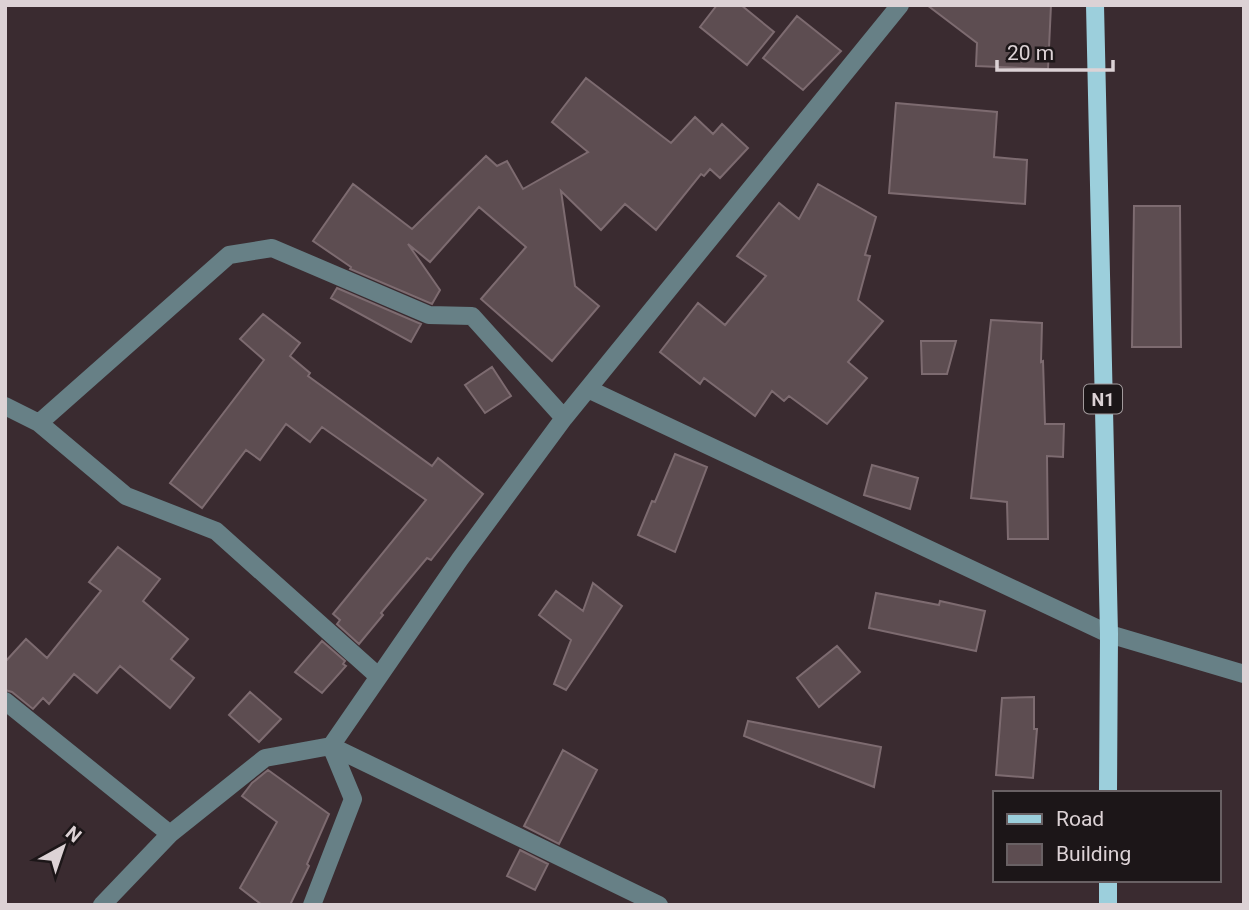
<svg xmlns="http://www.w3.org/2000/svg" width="1249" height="910" font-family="Roboto,sans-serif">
<rect width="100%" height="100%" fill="#3a2b30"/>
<!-- building -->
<path fill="#5d4d51" stroke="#7d6b70" stroke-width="2" d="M717,5H741L774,32L747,65L700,27Z
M927,5H1051L1048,69L976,66L977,43Z
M797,16L841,51L803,90L763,58Z
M586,78L671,143L695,117L713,134L722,124L748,148L720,178L710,169L704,176L701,174L656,230L625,204L601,230L561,191L575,286L599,306L552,361L481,299L526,247L479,207L430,262L408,244L440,290L432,304L350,269L351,267L313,241L353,184L412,229L486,156L497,166L507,161L523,189L588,152L552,122Z
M896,103L997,112L994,157L1027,160L1025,204L889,193Z
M818,184L876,217L865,255L870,256L858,300L883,321L848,362L867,378L827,424L789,396L784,401L772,391L755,416L704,378L700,384L660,352L698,303L725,325L766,276L737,256L779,203L799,219Z
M1134,206H1180L1181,347H1132Z
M337,288L421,324L411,342L331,298Z
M263,314L300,343L290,356L310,373L308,376L432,466L438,458L483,494L431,560L427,558L381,613L383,615L359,644L337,624L340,620L333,614L426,500L322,427L310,442L286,424L260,460L246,450L202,508L170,483L264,360L240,339Z
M991,320L1042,323L1041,362L1043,361L1045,424H1064L1063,457L1047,456L1048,539H1008L1007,502L971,498Z
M921,341H956L947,374H922Z
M492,367L511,396L485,413L465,385Z
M675,454L707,467L675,552L638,535L652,501L655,502Z
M872,465L918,478L910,509L864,495Z
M118,547L160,579L143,601L188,639L171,659L194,678L170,708L120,666L97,693L74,674L49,704L43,698L33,709L12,692L5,690V662L26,639L47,658L101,591L89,582Z
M593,583L622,606L566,690L554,684L571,640L539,615L556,591L583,611Z
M876,593L939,605L940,601L985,611L976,651L869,628Z
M322,641L345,661L343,664L346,666L322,693L295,672Z
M837,646L860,672L819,707L797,678Z
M250,692L281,719L259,742L229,715Z
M1034,697V729H1037L1033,778L996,775L1002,698Z
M748,721L881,747L874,787L744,736Z
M563,750L597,770L559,844L524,826Z
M268,770L329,814L307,864L309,866L290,905H262L240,888L277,822L242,796L252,783Z
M520,850L548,864L535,890L507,876Z"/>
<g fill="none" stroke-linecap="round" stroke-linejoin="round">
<!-- minor -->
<path stroke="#678086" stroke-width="18" d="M588,389L1109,634L1244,674
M5,406L39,423L126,496L216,531L378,676
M39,423L229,255L272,248L429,315L472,316L564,418
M5,701L170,834
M331,746L659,905
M102,905L170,834L265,758L331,746L460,559L564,418L900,5
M312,905L353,799L331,746"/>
<!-- major -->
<path stroke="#9ccfdc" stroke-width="18" d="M1095,5L1109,634L1108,793
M1108,905V880"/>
</g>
<g text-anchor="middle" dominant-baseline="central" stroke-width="6" stroke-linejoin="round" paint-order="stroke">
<!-- shield labels -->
<rect fill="#1c1618" stroke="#a29a9c" stroke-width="2" x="1084" y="384.5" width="38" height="29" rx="5"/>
<g font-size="18" font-weight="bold" fill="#dcd2d5">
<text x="1103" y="399">N1</text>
</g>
</g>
<!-- border -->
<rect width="1249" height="910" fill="none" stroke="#dcd2d5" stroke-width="14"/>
<!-- legend -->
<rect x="993" y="791" width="228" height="91" fill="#1c1618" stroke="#696164" stroke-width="2"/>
<rect x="1007" y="814" width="35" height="10" fill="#9ccfdc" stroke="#696164" stroke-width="2"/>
<text x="1056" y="826" font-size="21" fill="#dcd2d5">Road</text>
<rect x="1007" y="844" width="35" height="21" fill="#5d4d51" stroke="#696164" stroke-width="2"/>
<text x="1056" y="861" font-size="21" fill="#dcd2d5">Building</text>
<!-- north arrow -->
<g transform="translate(63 847) rotate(40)" stroke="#1c1618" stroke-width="5" paint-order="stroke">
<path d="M0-5L12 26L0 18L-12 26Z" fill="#dcd2d5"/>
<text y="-10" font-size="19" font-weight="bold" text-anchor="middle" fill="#dcd2d5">N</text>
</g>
<!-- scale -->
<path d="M997 60v10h116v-10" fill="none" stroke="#dcd2d5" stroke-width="3.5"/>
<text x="1007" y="60" font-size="21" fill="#dcd2d5" stroke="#1c1618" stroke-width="5" paint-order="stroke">20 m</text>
</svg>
